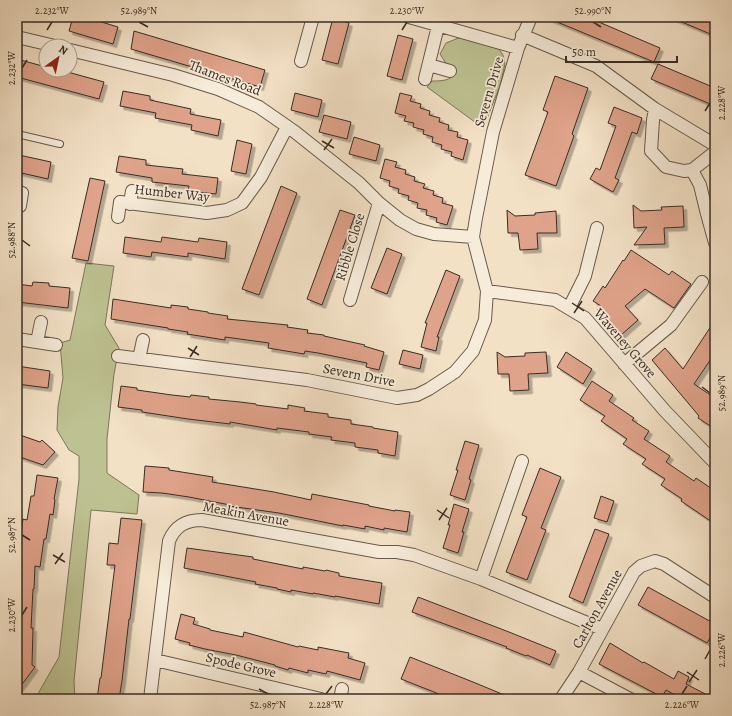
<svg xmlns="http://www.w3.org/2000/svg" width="732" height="716" font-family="Alegreya,serif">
<defs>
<filter id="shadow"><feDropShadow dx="3.5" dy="3.5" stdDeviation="0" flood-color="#0004"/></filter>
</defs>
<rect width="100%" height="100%" fill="#f3e1c6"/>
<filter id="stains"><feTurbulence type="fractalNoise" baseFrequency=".005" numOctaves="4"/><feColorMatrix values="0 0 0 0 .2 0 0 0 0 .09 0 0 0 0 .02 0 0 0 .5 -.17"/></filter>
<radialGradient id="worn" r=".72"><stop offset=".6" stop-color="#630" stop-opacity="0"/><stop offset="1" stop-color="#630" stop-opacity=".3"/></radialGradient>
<!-- green -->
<path fill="#bec292" stroke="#7b785a" d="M461,37L499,49L503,55L505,64L500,86L483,128L427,87L432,81C441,81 450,81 456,73L445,62L440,54L446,43Z
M86,263L114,266L105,325L119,348L114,374L107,439V473L139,495L137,514L91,510L74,681L75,699H35L59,657L79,479V456L69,450L57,430L58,407L63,378L60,343L70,340Z"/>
<!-- building -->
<path fill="#dfa28a" stroke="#382d22" filter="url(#shadow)" d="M73,17H85L118,27L113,44L69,31Z
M545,17H587L660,48L654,62Z
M670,17H715V36Z
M333,18L349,23L338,64L322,60Z
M134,31L265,70L260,87L131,49Z
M398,35L413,39L402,80L387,76Z
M17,59L46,67V70L64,71L104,82L99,99L17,77Z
M658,64L715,88V106L651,79Z
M555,76L588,88L572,134L574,136L556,186L525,175L548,112L543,110Z
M123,91L150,96V100L191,109L190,114L221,120L218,136L191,130L192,125L155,118L156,113L120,106Z
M295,93L322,100L318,117L291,110Z
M400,93L412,96L410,101L421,104L420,108L430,111L429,115L440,118L439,122L449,125L448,130L458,132L457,137L468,140L463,160L451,156L452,152L441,149L442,145L432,142L433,137L423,134L424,130L413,127L414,123L404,121L406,116L395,113Z
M614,107L642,118L637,134L632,132L615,178L619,180L613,192L590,179L596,168L600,170L616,126L608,123Z
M324,115L351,122L347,139L319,132Z
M354,137L380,145L376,161L349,154Z
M237,140L252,144L246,174L231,171Z
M19,155L51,162L48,179L17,172V164Z
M119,156L146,160V165L183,169L182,174L218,178L216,194L188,191L189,186L152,182V178L116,172Z
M385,159L397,162L395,167L406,170L405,174L415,177L414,181L425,184L423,188L434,191L433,195L443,198L442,203L453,206L447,225L436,222L437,218L426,215L427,210L417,208L418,203L408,200L409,196L398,193L399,189L389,186L390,181L380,178Z
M90,178L105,181L88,261L72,258Z
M281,186L297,193L259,295L242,289Z
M633,205L641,211L662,210L661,207L683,206L684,227L664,228L665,244L634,245L647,227L634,228Z
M340,210L355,215L322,305L307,299Z
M507,210L515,216L535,215V213L556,211L557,233H537L538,249L520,250L518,233H508Z
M125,237L161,242L162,237L198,242L199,238L227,242L225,259L188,253V257L152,252L151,257L123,253Z
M387,248L402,254L387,294L371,288Z
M631,250L669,275L672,271L691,284L674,308L645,289L625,306L638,320L620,336L597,310L601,306L593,301L603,286L605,288L623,260L624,261Z
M446,270L460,276L437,337H439L436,351L421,347L427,323H425Z
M33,282L49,283V286L70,288L68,308L17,302V284L32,286Z
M113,299L171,308V305L188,307V309L208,312V313L228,316L227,319L288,325L287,327L308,330L307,333L324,335V336L365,345L364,346L384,352L379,370L366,367L367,363L318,353L305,351L304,354L268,348L269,343L225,337V340L187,334L188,332L168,329V328L111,319Z
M715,320V353L694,384L715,398V429L698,418L699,416L652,360L665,348L683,369Z
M403,350L423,355L420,369L399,364Z
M497,352L505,357L525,356V353L546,352L548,373L528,374L529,390L510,391L509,374H498Z
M566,352L592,369L583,384L557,367Z
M17,366L50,371L48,388L17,384Z
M592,381L613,395L609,401L634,418L632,420L649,431L644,439L670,456L666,462L694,481L696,478L715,491V524L681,501L682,499L661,485L665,479L642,464L646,459L623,444L627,439L601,421L605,416L580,400Z
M121,386L137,388V390L172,395L190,397L191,395L209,397V399L240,402L256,404V405L288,409V405L305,408L304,411L328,414V417L351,420V424L373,427V428L398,432L395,456L378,453V450L355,447V443L331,440L332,437L309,434V432L277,428V430L230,422V424L188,419L142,412V410L118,407Z
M17,434L40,442L42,440L55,452L43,465L17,456Z
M465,441L479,445L469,479L471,480L465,500L450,495L458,470H456Z
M145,466L169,468V470L213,477L212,482L274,492L311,500L312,494L369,505V506L395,511V510L410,512L407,532L384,528V530L365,526V529L343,525V526L279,513L229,506L230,505L189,497L162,493L143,492Z
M540,468L561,477L541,528L546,530L527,580L506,572L527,517L522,515Z
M37,475L58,478L54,499L55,500L53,515L50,514L46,539H44L40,567L35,566L34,589H33L31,628H33L32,665L35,667L17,691V545L19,546L23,519L27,520L31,496H34Z
M601,496L614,501L607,522L594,518Z
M454,504L469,509L462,532H464L458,553L443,548L450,525H448Z
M121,518L142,520L130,619H129L122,681L119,699H97L100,678H101L115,565H107L109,543L118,544Z
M595,529L609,534L583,603L569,597Z
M187,548L253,557V559L303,569V567L325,571L326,570L339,573V576L382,583L379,604L335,596V597L313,593V594L291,590V592L277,589V588L255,584L256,582L184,568Z
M648,587L715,624V629L707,643L638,605Z
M418,597L509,632L556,651L550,665L527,655L526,656L506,648L507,647L412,612Z
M181,614L195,618L193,624L210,629V630L243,637L244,632L298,647L299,646L318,650V647L349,653L348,658L365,663L360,680L327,671L326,674L308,670V673L289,668L288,670L275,666V665L236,655L205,649L189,645L190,643L175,639Z
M610,643L643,663L644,662L674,679L678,671L689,677L686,684L715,699H682L666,690L662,697L599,664Z
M410,657L473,682L514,699H451L434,692L401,679Z"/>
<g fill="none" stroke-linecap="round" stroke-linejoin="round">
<!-- lane casing -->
<g stroke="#675a4b" stroke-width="8">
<path id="lane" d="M17,134L60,144"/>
</g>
<!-- street casing -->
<g stroke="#675a4b" stroke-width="14">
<path id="street" d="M409,17L518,48
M522,35L596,66L655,109L715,145
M17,37L55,46
M70,50L173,75L218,89L259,107L295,132L359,183L379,203L400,220L416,229L434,234L473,237
M301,61L313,17
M429,65L450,71
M425,79L438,26
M655,109L653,120L651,151L666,167L684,171L692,170L715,152
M692,170L700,185L707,214L715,243
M17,191L22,193L20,206
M130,204L132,191
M118,217L120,202L207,213L227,210L242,203L261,177L287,127
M487,291L555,300L585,318L665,411L715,463
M350,300L379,203
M569,308L585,276L597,228
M17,339L56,345
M37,342L41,322
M118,356L307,380L397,398L417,395L429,389L455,372L473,351L485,320L487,291L473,237L476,218L493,132L518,48L531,17
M139,359L143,340
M624,364L671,325L702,282
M481,579L522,461
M155,660L321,699
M579,672L630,699
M150,699L169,541C175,526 186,520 202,520L379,552H397L414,555L481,579L602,629
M340,699L342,689
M561,699L579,672L634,572L641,566L655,561L664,564L715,597"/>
</g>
<!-- lane -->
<use href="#lane" stroke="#f7ecda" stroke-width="6"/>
<!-- street -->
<use href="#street" stroke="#f7ecda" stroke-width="12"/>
</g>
<!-- ticks -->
<path fill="none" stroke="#382d22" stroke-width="1.5" d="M139,22L148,27M593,22L601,27M47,30L52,22M402,30L407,22M22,68L27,60M705,111L710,103M322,141L334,148M324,150L332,139M22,240L30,246M572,303L584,311M574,313L582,301M188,348L199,355M190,357L197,346M702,387L710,393M437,510L449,518M439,520L447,508M22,535L30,540M53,555L65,562M55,564L63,553M22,615L27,607M705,659L710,650M687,672L699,680M689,682L697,670M259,689L268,694M326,694L332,686M682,694L687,686"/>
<g text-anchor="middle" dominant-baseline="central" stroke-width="3.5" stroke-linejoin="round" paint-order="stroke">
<!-- street labels -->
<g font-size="14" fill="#382d22" stroke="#f7ecda">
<text transform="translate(225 78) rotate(21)">Thames Road</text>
<text transform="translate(489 92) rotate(-74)">Severn Drive</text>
<text transform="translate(172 193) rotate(6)">Humber Way</text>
<text transform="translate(350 247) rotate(-73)">Ribble Close</text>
<text transform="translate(625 343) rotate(49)">Waveney Grove</text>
<text transform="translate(359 375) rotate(11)">Severn Drive</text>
<text transform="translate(246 514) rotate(10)">Meakin Avenue</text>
<text transform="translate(597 609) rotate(-61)">Carlton Avenue</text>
<text transform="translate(241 665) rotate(13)">Spode Grove</text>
</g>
</g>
<!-- margin -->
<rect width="732" height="716" fill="none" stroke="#f3e1c6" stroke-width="44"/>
<!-- north arrow -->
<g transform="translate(58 58) rotate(33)"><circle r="19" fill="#f7ecda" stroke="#aba090"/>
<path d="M0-3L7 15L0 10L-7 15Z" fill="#8f2418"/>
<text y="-6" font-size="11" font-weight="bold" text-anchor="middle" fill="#382d22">N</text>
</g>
<!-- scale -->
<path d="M566 56v6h111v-6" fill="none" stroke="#382d22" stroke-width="2"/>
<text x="572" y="56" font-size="12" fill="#382d22" stroke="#f7ecda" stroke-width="3" paint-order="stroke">50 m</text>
<rect x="22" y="22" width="688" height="672" fill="none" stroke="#382d22" stroke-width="1.5"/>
<g font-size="10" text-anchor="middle" fill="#382d22">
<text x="52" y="14">2.232°W</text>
<text x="139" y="14">52.989°N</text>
<text x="407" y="14">2.230°W</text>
<text x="593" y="14">52.990°N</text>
<text transform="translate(11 68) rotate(-90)" y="4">2.232°W</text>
<text transform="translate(721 103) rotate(-90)" y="4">2.228°W</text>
<text transform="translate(11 240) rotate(-90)" y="4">52.988°N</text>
<text transform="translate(721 393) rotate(-90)" y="4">52.989°N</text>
<text transform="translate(11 535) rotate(-90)" y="4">52.987°N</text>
<text transform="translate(11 615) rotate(-90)" y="4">2.230°W</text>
<text transform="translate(721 650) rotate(-90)" y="4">2.226°W</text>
<text x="268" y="708">52.987°N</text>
<text x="326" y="708">2.228°W</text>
<text x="682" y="708">2.226°W</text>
</g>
<rect width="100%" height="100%" filter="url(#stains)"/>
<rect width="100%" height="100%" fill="url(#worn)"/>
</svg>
